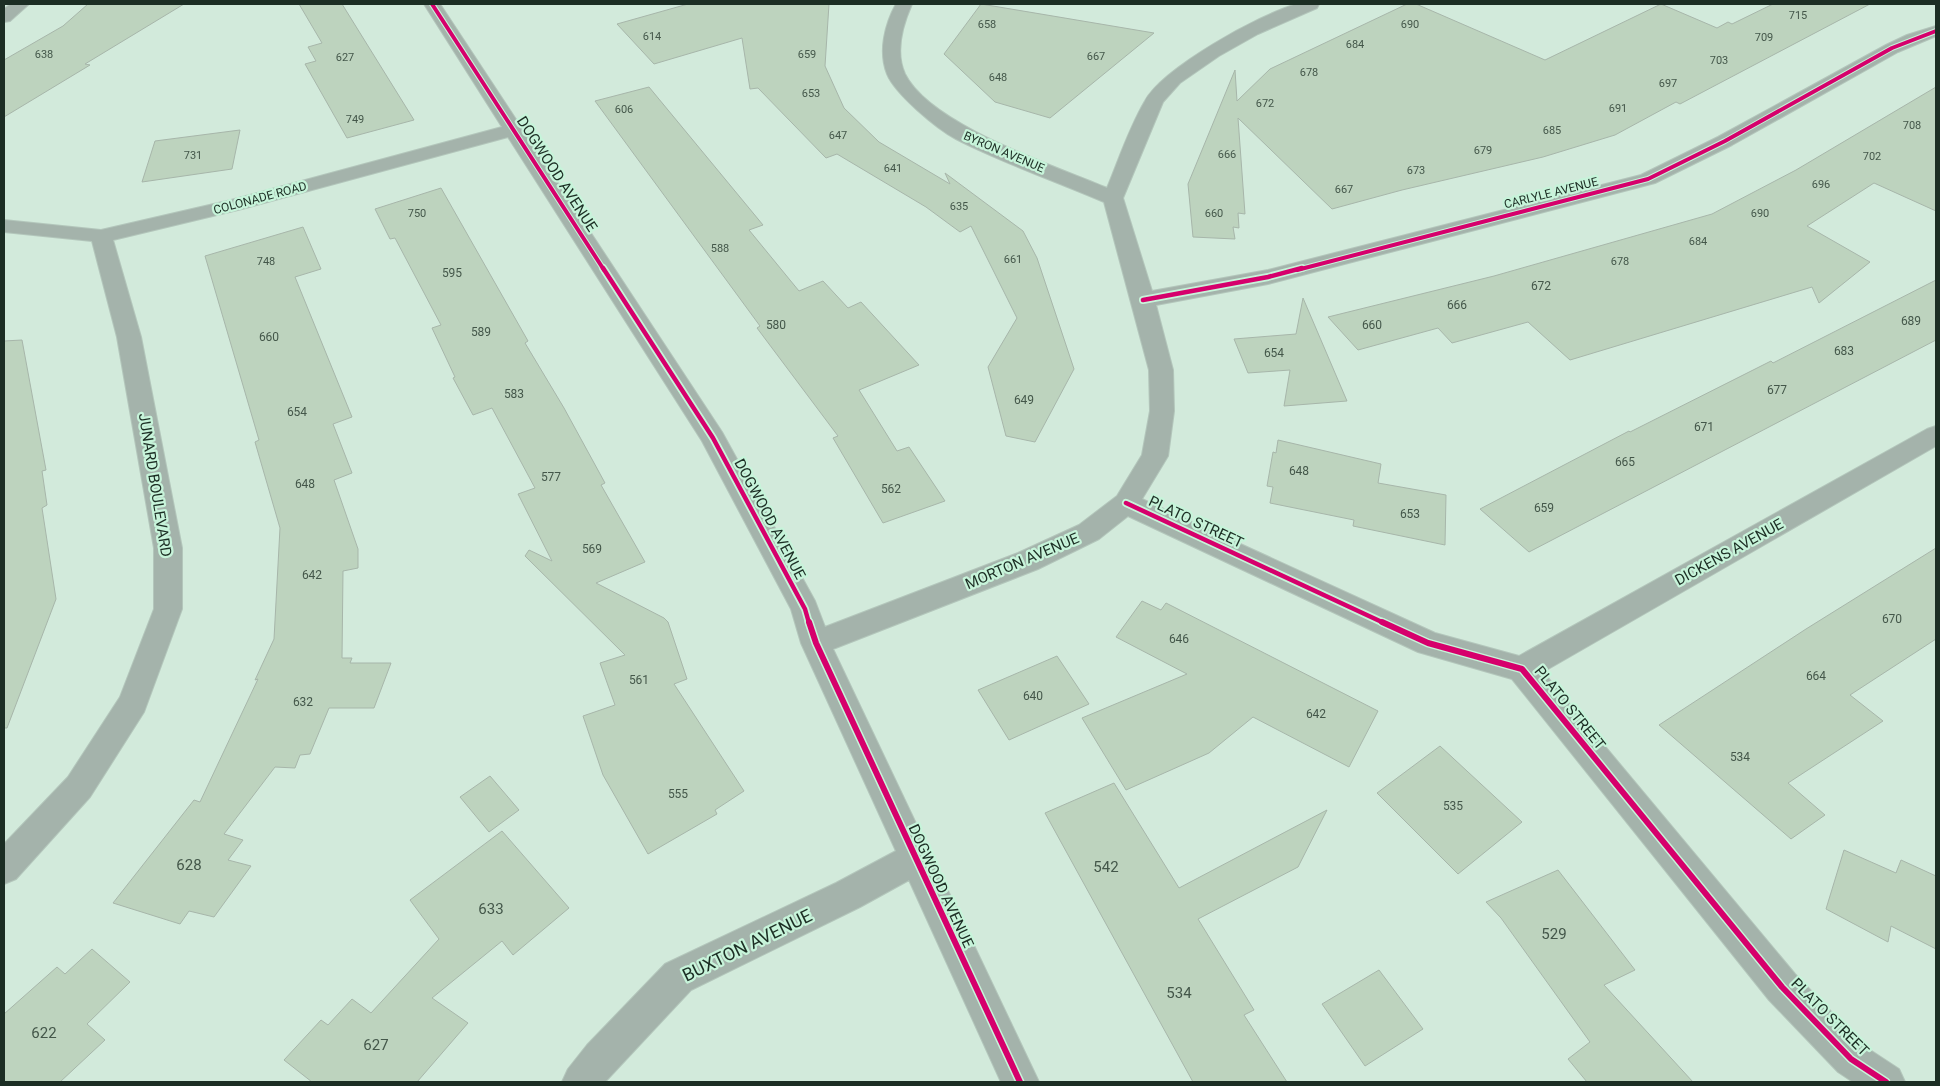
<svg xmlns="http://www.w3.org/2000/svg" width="1940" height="1086" font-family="Roboto,sans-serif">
<rect width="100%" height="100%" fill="#d2eadb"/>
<!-- building -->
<path fill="#bdd3be" stroke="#a7b6aa" d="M88,4H184L85,64L90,65L4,117V60L63,26Z
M299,4H342L414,120L347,138L305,64L316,61L308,47L322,43Z
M688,4H829L825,66L844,108L879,142L950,184L945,173L1023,231L1037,258L1074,369L1035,442L1006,436L988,367L1017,318L971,226L960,232L926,207L837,154L826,158L758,88L750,89L742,38L654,64L617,24Z
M981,4L1154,33L1050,118L995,102L944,54Z
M1407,4H1416L1545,60L1661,4L1717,28L1728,22L1732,24L1773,4H1870L1680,104L1676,102L1615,135L1543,157L1402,190L1332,209L1238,118L1245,214L1238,213L1239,228L1233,227L1235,239L1193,237L1188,184L1235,70L1237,101L1270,69Z
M649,87L763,225L749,230L799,291L823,281L848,308L861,302L919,365L859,390L897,451L909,447L945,501L883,523L833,438L838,436L757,328L760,326L595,101Z
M1936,87V211L1874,183L1807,226L1870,262L1819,303L1812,287L1570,360L1528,322L1452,343L1438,328L1358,350L1328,317L1494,276L1712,214L1796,170Z
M240,130L232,169L142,182L155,141Z
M441,188L528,341L525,343L564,408L605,483L601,485L645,562L596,583L664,618L668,622L687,679L674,684L744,791L715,810L717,814L648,854L603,775L583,716L615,705L600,663L625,655L525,556L529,550L552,561L518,494L535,488L492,408L473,415L453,378L455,377L432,328L441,325L395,238L390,239L375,209Z
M303,227L321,269L295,277L352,417L333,424L352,473L334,480L358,549V568L343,571L342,658H352L350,663H391L374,708H329L310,754L300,755L295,768L275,767L224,834L243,840L228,860L251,866L214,917L189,911L180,924L113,903L194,800L200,802L258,679L255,680L274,639L280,528L255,442L259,440L205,256Z
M1936,280V340L1529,552L1480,509L1629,431L1630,432L1771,361L1773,363Z
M1303,298L1347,401L1284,406L1290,370L1248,373L1234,339L1296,334Z
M22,340L46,470L42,471L47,505L42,508L56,599L7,728H4V341Z
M1278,440L1381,464L1378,483L1446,495L1445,545L1353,526L1354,520L1270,503L1273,487L1267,486L1273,452L1276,453Z
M1936,548V639L1850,695L1883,721L1788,783L1825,815L1791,839L1659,725L1806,629Z
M1142,601L1161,610L1166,603L1378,711L1349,767L1253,717L1209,753L1126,790L1082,718L1187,674L1116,637Z
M1057,656L1089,704L1009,740L978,690Z
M1440,746L1522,822L1458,874L1377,793Z
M490,776L519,810L489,832L460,797Z
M1114,783L1179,888L1327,810L1298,867L1198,919L1254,1010L1244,1015L1287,1082H1193L1045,813Z
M502,831L569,908L513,955L502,941L432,998L468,1023L417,1082H312L284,1060L321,1020L328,1025L352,999L371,1013L439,939L410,900Z
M1844,850L1896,873L1901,860L1936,876V949L1891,926L1888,942L1826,909Z
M1558,870L1635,970L1604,985L1693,1082H1587L1568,1059L1590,1042L1501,918L1486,902Z
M92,949L130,982L87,1024L105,1040L60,1082H4V1014L57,967L65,974Z
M1379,970L1423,1029L1365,1066L1322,1004Z"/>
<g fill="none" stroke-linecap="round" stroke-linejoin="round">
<!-- minor casing -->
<g stroke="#b3c6bb" stroke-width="2">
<path id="minor" d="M11,4H29L10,21L4,22V9Z
M424,4H440L722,432L815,601L825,627L1018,553L1079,525L1117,496L1142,455L1150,411L1149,370L1104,202C1055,181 1003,163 956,139C937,129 895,94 887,74C878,51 885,24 896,4H912C903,24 895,52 905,74C930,125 1055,166 1107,188C1119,159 1129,128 1145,101C1163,68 1260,14 1297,4C1303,2 1312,4 1319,4L1317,8L1258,34L1219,56L1180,83L1163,102L1123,198L1152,291L1268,270L1641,175L1718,137L1886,45L1907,35L1936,26V36L1898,52L1732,145L1655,183L1268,284L1156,305L1173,370L1174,411L1168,456L1142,499L1435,633L1519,656L1927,429L1936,426V446L1543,672L1795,974L1864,1046L1899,1069L1905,1082H1853L1838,1072L1769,1000L1512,679L1418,652L1128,516L1099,539L1038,569L833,649L1039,1082H1001L909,880L860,907L691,990L605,1082H562L568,1069L587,1045L665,964L836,883L896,851L801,643L791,609L702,441L508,137L242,209L113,240L141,337L182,548V609L144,712L90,797L16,879L4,884V844L68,777L120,697L154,609V548L117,337L92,241L4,232V220L101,230L231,200L502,127Z"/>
</g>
<!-- minor -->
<use href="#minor" fill="#a4b3ab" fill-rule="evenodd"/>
<!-- cycleway-far2 casing -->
<g stroke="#c7f4da" stroke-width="6">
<path id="cycleway-far2" d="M432,4L604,270
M1297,270L1648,179L1725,141L1892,48L1936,31"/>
</g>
<!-- cycleway-far1 casing -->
<g stroke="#c7f4da" stroke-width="8">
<path id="cycleway-far1" d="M603,268L713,438L805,609L809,623
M1143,300L1268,277L1302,268
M1126,503L1384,623"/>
</g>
<!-- cycleway casing -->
<g stroke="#c7f4da" stroke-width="9">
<path id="cycleway" d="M809,622L816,643L1020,1082
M1382,622L1428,643L1522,669L1782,987L1851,1059L1886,1082"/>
</g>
<!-- cycleway-far2 -->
<use href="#cycleway-far2" stroke="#d6006c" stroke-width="4"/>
<!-- cycleway-far1 -->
<use href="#cycleway-far1" stroke="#d6006c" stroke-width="4.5"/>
<!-- cycleway -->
<use href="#cycleway" stroke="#d6006c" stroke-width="6"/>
</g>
<g text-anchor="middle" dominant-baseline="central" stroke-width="4.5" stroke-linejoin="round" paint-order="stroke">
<!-- far-number labels -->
<g font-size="11" fill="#44574a">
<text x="1798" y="15">715</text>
<text x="987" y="24">658</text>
<text x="1410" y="24">690</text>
<text x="652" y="36">614</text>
<text x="1764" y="37">709</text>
<text x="1355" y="44">684</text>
<text x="44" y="54">638</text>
<text x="807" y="54">659</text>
<text x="1096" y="56">667</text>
<text x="345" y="57">627</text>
<text x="1719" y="60">703</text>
<text x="1309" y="72">678</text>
<text x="998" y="77">648</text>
<text x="1668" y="83">697</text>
<text x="811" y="93">653</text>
<text x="1265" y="103">672</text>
<text x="1618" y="108">691</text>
<text x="624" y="109">606</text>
<text x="355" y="119">749</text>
<text x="1912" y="125">708</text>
<text x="1552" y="130">685</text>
<text x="838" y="135">647</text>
<text x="1483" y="150">679</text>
<text x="1227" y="154">666</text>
<text x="193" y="155">731</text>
<text x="1872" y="156">702</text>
<text x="893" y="168">641</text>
<text x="1416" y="170">673</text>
<text x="1821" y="184">696</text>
<text x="1344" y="189">667</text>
<text x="959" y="206">635</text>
<text x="417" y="213">750</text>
<text x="1214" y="213">660</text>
<text x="1760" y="213">690</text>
<text x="1698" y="241">684</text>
<text x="720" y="248">588</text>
<text x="1013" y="259">661</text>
<text x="266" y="261">748</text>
<text x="1620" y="261">678</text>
</g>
<!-- far-street labels -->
<g font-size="12" fill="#1c2e24" stroke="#c7f4da">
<text transform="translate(1004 152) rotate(23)">BYRON AVENUE</text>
<text transform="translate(1551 193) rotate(-14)">CARLYLE AVENUE</text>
<text transform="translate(260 198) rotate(-15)">COLONADE ROAD</text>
</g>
<!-- number labels -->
<g font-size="12" fill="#44574a">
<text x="452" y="273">595</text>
<text x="1541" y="286">672</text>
<text x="1457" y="305">666</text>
<text x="1911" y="321">689</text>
<text x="776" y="325">580</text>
<text x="1372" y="325">660</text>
<text x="481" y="332">589</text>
<text x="269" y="337">660</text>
<text x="1844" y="351">683</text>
<text x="1274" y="353">654</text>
<text x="1777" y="390">677</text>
<text x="514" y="394">583</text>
<text x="1024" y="400">649</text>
<text x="297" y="412">654</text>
<text x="1704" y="427">671</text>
<text x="1625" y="462">665</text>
<text x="1299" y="471">648</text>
<text x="551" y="477">577</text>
<text x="305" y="484">648</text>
<text x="891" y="489">562</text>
<text x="1544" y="508">659</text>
<text x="1410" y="514">653</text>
<text x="592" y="549">569</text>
<text x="312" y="575">642</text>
<text x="1892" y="619">670</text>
<text x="1179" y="639">646</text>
<text x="1816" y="676">664</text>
<text x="639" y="680">561</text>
<text x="1033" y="696">640</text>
<text x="303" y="702">632</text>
<text x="1316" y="714">642</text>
<text x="1740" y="757">534</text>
<text x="678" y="794">555</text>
<text x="1453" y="806">535</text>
</g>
<!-- street labels -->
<g font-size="15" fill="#1c2e24" stroke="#c7f4da">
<text transform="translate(557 174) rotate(57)">DOGWOOD AVENUE</text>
<text transform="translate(155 485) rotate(81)">JUNARD BOULEVARD</text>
<text transform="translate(770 519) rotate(62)">DOGWOOD AVENUE</text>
<text transform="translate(1196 522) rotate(25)">PLATO STREET</text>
<text transform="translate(1729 552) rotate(-29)">DICKENS AVENUE</text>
<text transform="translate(1022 561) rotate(-23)">MORTON AVENUE</text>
<text transform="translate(1570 708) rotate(51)">PLATO STREET</text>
<text transform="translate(941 886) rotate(65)">DOGWOOD AVENUE</text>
<text transform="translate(1830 1017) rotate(45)">PLATO STREET</text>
</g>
<!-- near-number labels -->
<g font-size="15" fill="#44574a">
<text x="189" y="865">628</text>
<text x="1106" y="867">542</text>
<text x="491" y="909">633</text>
<text x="1554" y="934">529</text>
<text x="1179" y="993">534</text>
<text x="44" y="1033">622</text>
<text x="376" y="1045">627</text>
</g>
<!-- near-street labels -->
<g font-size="18" fill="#1c2e24" stroke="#c7f4da">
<text transform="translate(747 945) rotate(-26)">BUXTON AVENUE</text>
</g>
</g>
<!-- border -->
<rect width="1940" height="1086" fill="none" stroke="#1c2e24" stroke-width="10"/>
</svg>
